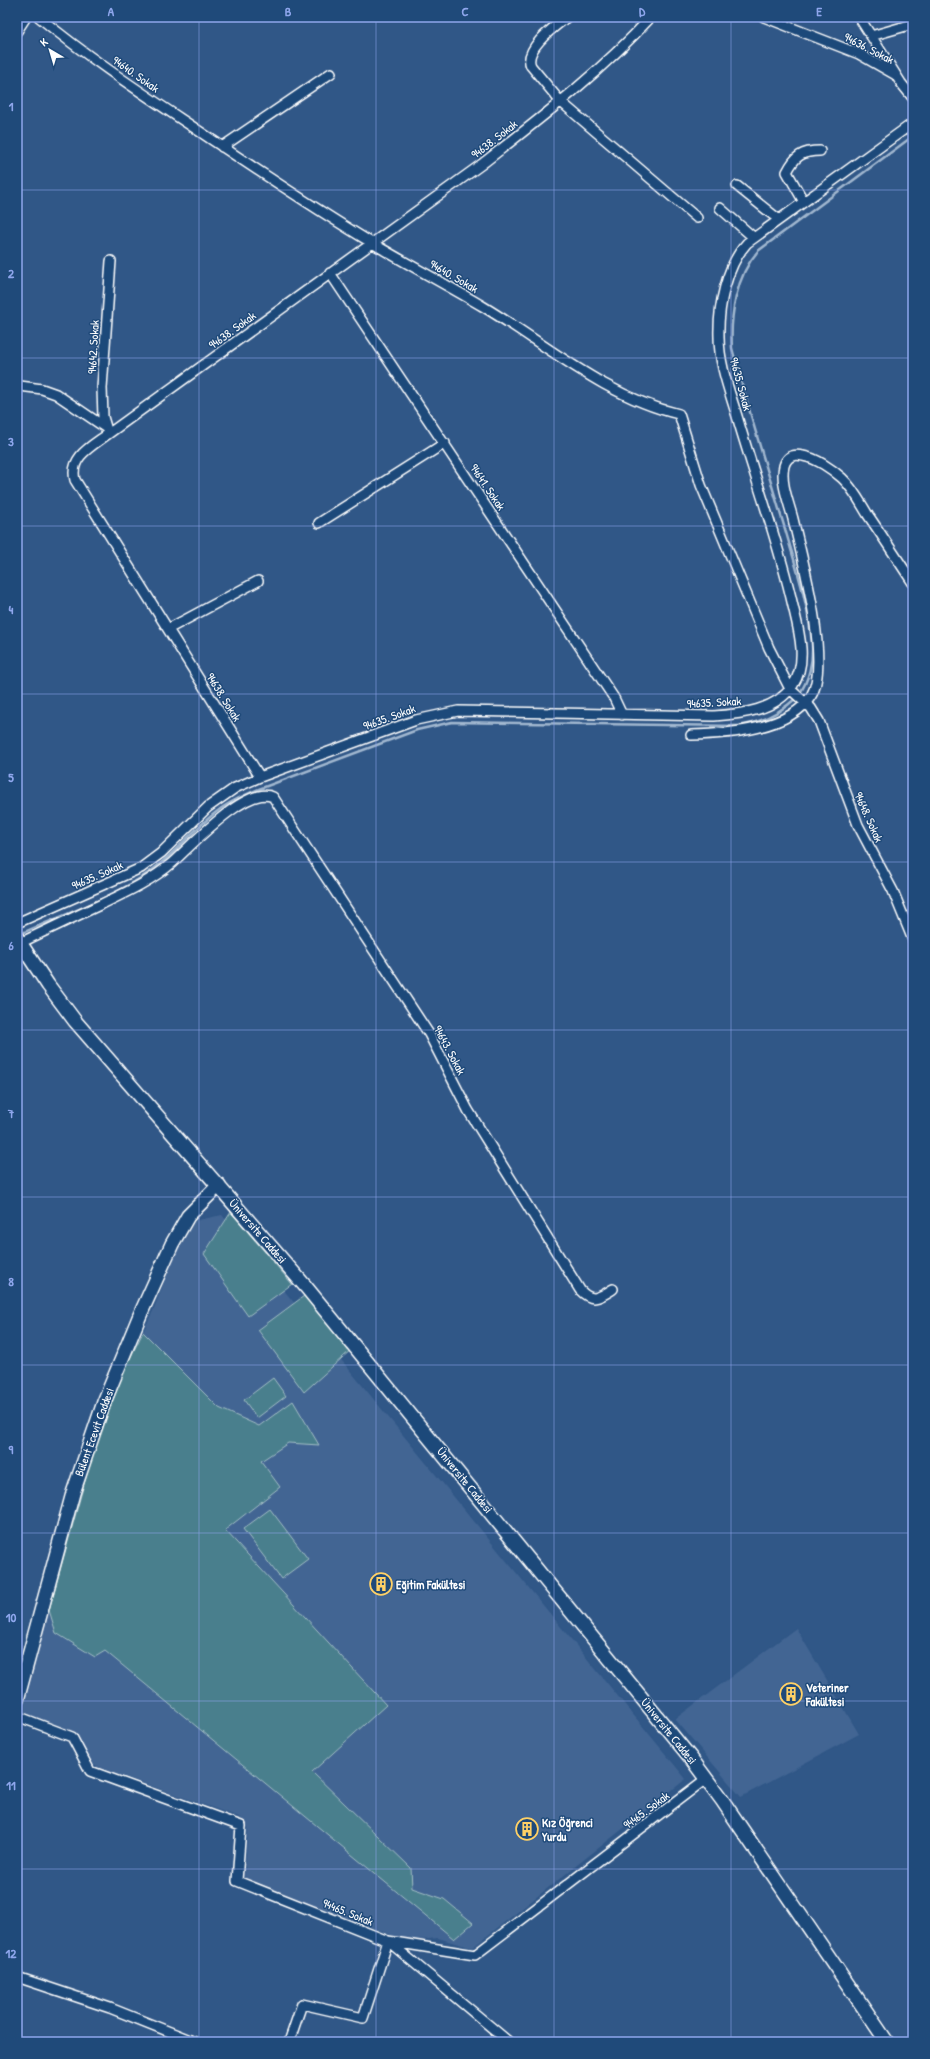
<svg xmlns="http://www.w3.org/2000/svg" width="930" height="2059" font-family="'Patrick Hand',sans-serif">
<rect width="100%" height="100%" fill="#305787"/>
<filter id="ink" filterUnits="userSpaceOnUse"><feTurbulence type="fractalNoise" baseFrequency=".025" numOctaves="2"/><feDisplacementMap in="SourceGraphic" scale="8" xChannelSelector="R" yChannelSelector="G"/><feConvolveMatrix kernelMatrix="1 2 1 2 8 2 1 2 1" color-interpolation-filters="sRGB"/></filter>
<g filter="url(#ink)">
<!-- built -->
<path fill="#426593" d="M222,1215L686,1779L472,1948L438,1938L420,1940L394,1936L244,1879L248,1828L239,1817L100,1768L93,1764L76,1734L24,1713L22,1707L77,1505L125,1369L153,1311L175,1254L194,1221Z
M796,1628L859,1734L741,1797L675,1719Z"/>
<!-- green -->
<path fill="#497f8d" stroke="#a4bfc6" d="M231,1212L292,1284L248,1316L204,1254Z
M304,1296L352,1349L304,1392L258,1330Z
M143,1332L219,1408L259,1426L293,1401L319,1445L288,1443L261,1461L280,1487L225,1530L386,1705L312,1772L411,1868L412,1888L444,1899L473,1923L454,1939L105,1651L95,1657L56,1633L49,1610L93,1452L125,1369Z
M273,1378L286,1396L257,1418L244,1400Z
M270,1509L308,1559L281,1579L243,1529Z"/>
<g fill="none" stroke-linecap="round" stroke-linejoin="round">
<!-- stream -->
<path stroke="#a2b8d0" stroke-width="2.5" d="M799,694C809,681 813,661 812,645C809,606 796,567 785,529C767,469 748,409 732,348C730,315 736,276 758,251L913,136
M20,934C60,916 115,897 151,871C176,853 194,828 219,810C231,801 245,795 259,789L417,730L452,722L738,726C759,723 780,713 796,698"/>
<!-- street casing -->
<g stroke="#fff" stroke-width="12">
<path id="street" d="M39,17C86,56 136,89 187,123C248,164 309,205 372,243C409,265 447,285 484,307C547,345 606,397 679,414L701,485L769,648L790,689L811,708L819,721L858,825L893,891L913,940
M567,17C555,26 523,49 531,66L560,101L697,218
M764,17L859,54L896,75
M859,17L901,83L913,98
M17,31L26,17
M871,36L913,24
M222,147L331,73
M737,186L778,219
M804,202L787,172C795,156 802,151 820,151
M720,208L753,237
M330,273L614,698L622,715
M20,386L42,389L56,394L106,428
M108,434L103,417L102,388L111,261
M319,523L445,443
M168,629L258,581
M691,735C726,734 790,730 811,696C831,664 802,557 793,519C789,503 780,482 784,466C787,456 794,454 803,456C816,458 832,469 842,478C853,488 860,502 868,515C883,537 898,560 913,583
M260,777L75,480C69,457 92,446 108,434L482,164C541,118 601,72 651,17
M17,923L141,868L161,853L208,807L235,788L260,777L416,720L458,711L714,716C741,714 776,711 793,685C808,662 799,631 793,606C779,544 757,484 739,423C731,395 719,366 719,337C718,307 726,266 747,243L913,123
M20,943C47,930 74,917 102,904C127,892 151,881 172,863C190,847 247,784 273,797L429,1034L468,1110L580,1290C592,1303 599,1298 613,1289
M17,1716L72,1737L90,1771L241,1826L237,1881L388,1941L475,1955L707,1778
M17,1977L110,2008L195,2042
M289,2042L302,2004L363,2018L388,1941L509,2042"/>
</g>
<!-- secondary casing -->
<g stroke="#fff" stroke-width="16">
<path id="secondary" d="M17,938L48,985L75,1021L306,1287L690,1757L722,1800L887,2042
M17,1700L73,1493L104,1402L140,1315L172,1244L188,1216L219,1185"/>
</g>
<!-- street -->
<use href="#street" stroke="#1f4a7a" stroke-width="9"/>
<!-- secondary -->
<use href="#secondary" stroke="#1f4a7a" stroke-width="13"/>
</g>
</g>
<!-- grid -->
<path fill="none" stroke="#8ea6ec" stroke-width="1" stroke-opacity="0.55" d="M199,17V2042M376,17V2042M554,17V2042M731,17V2042M17,190H913M17,358H913M17,526H913M17,694H913M17,862H913M17,1030H913M17,1197H913M17,1365H913M17,1533H913M17,1701H913M17,1869H913"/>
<!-- icons -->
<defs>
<g id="building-ring" transform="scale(1.15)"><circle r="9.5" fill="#1f4a7a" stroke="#ffd166" stroke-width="1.5"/><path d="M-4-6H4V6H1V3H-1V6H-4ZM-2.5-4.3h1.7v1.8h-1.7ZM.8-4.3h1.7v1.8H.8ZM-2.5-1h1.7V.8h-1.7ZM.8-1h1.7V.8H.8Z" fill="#ffd166"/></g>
</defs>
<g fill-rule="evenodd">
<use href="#building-ring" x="381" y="1584"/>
<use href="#building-ring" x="791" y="1694"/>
<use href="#building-ring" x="527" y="1829"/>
</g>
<g text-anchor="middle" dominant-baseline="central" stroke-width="3" stroke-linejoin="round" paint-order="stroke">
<!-- street labels -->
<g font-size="12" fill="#fff" stroke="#1f4a7a">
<text transform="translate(869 48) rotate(27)">94636. Sokak</text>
<text transform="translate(136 74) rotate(35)">94640. Sokak</text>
<text transform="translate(494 139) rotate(-38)">94638. Sokak</text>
<text transform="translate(454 276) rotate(30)">94640. Sokak</text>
<text transform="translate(232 330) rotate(-36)">94638. Sokak</text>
<text transform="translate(93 347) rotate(-87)">94642. Sokak</text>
<text transform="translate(741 384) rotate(75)">94635. Sokak</text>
<text transform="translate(488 487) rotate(56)">94641. Sokak</text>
<text transform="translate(224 697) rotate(58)">94638. Sokak</text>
<text transform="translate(714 702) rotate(-3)">94635. Sokak</text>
<text transform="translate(389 717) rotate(-20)">94635. Sokak</text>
<text transform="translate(869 817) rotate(66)">94648. Sokak</text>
<text transform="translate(97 875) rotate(-24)">94635. Sokak</text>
<text transform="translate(450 1050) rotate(62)">94643. Sokak</text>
<text transform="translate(258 1231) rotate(49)">Üniversite Caddesi</text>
<text transform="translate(94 1432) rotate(-70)">Bülent Ecevit Caddesi</text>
<text transform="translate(465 1480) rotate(51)">Üniversite Caddesi</text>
<text transform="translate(669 1731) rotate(51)">Üniversite Caddesi</text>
<text transform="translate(646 1810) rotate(-37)">94465. Sokak</text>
<text transform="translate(348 1912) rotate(22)">94465. Sokak</text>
</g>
<!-- poi labels -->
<g font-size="12" font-weight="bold" fill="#fff" stroke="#1f4a7a" text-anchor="start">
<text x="396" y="1584">Eğitim Fakültesi</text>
<text x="806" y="1687">Veteriner<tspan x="806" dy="14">Fakültesi</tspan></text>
<text x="542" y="1822">Kız Öğrenci<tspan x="542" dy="14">Yurdu</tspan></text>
</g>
</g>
<!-- margin -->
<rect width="930" height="2059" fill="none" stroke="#1f4a7a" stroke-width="44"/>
<!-- north arrow -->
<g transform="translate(50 50) rotate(322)" stroke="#1f4a7a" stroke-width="3" paint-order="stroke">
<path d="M0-3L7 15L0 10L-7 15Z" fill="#ffffff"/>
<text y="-6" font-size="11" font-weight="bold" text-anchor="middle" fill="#ffffff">K</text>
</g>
<rect x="22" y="22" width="886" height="2015" fill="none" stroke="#8ea6ec" stroke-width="1.5"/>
<g font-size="13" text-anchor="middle" font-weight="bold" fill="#8ea6ec">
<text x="111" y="16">A</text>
<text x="288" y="16">B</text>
<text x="465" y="16">C</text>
<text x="642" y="16">D</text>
<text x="819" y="16">E</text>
<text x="11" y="111">1</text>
<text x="11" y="278">2</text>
<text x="11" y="446">3</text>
<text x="11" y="614">4</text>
<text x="11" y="782">5</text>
<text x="11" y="950">6</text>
<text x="11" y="1118">7</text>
<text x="11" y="1286">8</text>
<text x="11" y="1454">9</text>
<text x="11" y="1622">10</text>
<text x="11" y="1790">11</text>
<text x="11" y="1958">12</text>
</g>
</svg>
